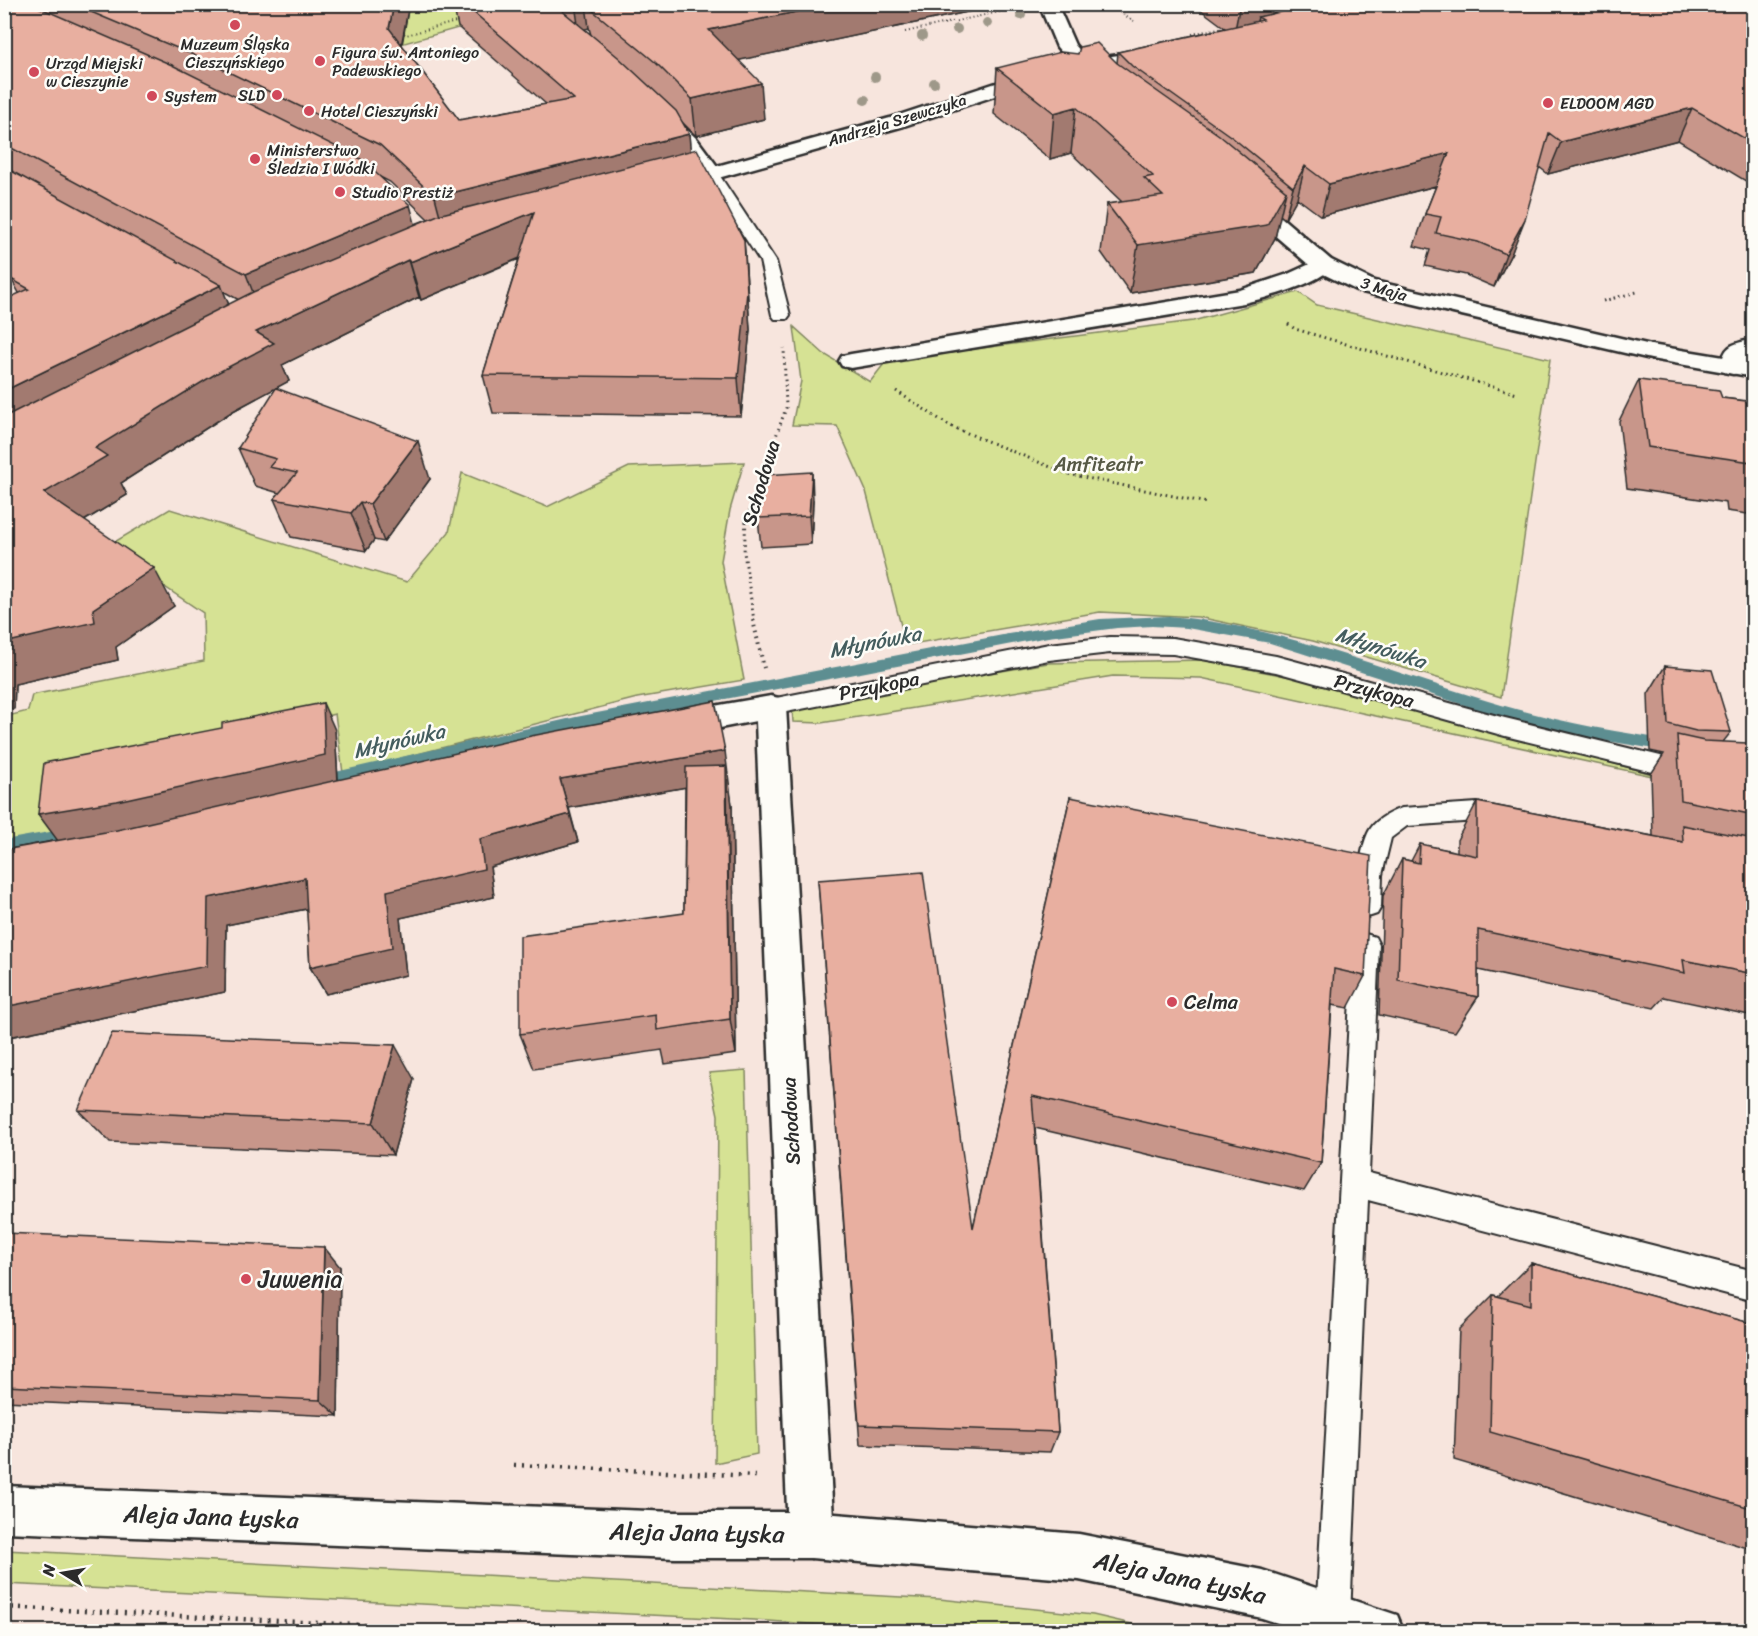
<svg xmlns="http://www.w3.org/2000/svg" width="1758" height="1636" font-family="Sriracha,sans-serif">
<rect width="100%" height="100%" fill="#f7e5dd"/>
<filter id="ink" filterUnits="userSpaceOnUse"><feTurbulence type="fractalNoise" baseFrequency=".0167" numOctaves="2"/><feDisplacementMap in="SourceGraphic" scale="12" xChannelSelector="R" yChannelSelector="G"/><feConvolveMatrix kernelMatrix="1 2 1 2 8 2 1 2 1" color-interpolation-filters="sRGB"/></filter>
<g filter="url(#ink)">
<!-- green -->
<path fill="#d6e294" stroke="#808660" stroke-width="1.5" d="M341,5H494L505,15L376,51Z
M1298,292L1317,305L1550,359L1501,697L1313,641L1198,617L1100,612L906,645L866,491L837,426L792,425L801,381L794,327L824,354L870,382L887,360L1193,321Z
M744,462L730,510L721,561L744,680L637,698L343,773L335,714L57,778L54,835L5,843L4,717L28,711L32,695L204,661L203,613L106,547L170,509L407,582L449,532L462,473L547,507L629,467Z
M1204,660L1306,680L1689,784L1201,678L1113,676L821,723L793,722L792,707L1048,663Z
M746,1070L757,1454L715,1463L718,1115L709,1073Z
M5,1550L939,1599L1093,1615L1162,1631H906L754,1620L5,1584Z"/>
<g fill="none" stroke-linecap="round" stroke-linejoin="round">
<!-- stream -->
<path fill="#5d8e91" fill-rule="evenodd" d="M1169,616C1275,626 1372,665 1472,696C1537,717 1604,731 1672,740L1678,742L1680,746L1678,750L1672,752L1590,738L1508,719L1270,643L1187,628L1152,626L1117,628L1048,637L694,705L543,736L318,788L312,786L310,782L312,778L318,776L576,717L1008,634L1100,619Z
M78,827L84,829L86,834L84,839L4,854V840Z"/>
<!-- service casing -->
<g stroke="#2b2b2b" stroke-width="4">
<path id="service" d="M711,168L716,170L776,261L790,315L787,319H775L772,315L760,261L703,173Z
M1110,637L1173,638L1276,656L1505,718L1677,760L1754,763V781L1677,778L1505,736L1276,672L1173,654L1110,653L1049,660L771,715L763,713L760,707L763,701L771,699L1049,644Z
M1477,803L1512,811L1516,818L1512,825L1504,827L1477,821L1407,826L1391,838L1382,875L1381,907L1377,914L1368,917L1359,914C1352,900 1361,841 1371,828C1377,819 1392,811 1402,808Z
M1366,934L1375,937L1379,945L1369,1173L1754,1271V1301L1368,1200L1350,1617L1345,1629L1340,1632L1321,1629L1316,1617L1353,945L1357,937Z"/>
</g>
<!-- minor casing -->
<g stroke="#2b2b2b" stroke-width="5">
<path id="minor" d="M1162,49L1169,51L1171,55L1169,59L1083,72L1022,87L904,126L668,192L660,191L657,186L660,181L699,171L683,147L650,116L647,112L650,108H664L697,139L717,166L890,118L1008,79L1083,60Z
M1323,258L1331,260L1334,265C1322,283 1266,298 1244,303L851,368L842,366L839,361L842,356L851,354L1240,290L1288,274Z
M1754,339V355L1747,357L1745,367L1742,372L1733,374L1724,372L1721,367C1724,344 1733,344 1754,339Z
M771,696L782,699L786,707L834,1535L827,1551L811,1558L795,1551L788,1535L756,721L674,737L663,733L658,725L663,717L674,713Z"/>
</g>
<!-- tertiary casing -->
<g stroke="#2b2b2b" stroke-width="5">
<path id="tertiary" d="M1039,4H1057L1075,45L1109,83L1112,87L1109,91H1095L1057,47Z
M1245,192L1253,193L1331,260L1374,281L1651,345L1754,362V377L1651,359L1358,291L1315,270L1237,203L1234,198L1237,193Z
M4,1486L675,1512H811L1079,1534L1262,1570L1397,1615L1404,1632H1305L1262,1618L1079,1580L811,1558H675L4,1532Z"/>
</g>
<!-- path-far3 -->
<path stroke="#2b2b2b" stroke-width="2" stroke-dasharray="1 3" stroke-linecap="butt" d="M1106,4L1134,21
M401,31L406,35L460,21
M905,32L1013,9
M1192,34L1228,26"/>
<!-- path-far2 -->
<path stroke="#2b2b2b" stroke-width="3" stroke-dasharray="1.5 4" stroke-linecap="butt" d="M1603,301L1637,292
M1288,324L1295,329L1517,394
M896,391L950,426L1068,474L1207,503
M754,621L744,552L746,521L786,408L784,348"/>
<!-- path-far1 -->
<path stroke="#2b2b2b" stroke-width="4" stroke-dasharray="1.5 4.5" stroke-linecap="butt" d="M753,620L764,668"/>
<!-- path -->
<path stroke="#2b2b2b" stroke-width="4.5" stroke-dasharray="2 6" stroke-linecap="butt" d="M514,1465L756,1476
M4,1607L497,1632"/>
<!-- service -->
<use href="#service" fill="#fdfcf7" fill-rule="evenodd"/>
<!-- minor -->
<use href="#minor" fill="#fdfcf7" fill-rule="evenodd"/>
<!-- tertiary -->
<use href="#tertiary" fill="#fdfcf7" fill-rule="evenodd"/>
</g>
<!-- trees -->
<g fill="#9e9889">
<circle cx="1021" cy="15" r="5"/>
<circle cx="987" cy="23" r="5"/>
<circle cx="957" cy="29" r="5"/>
<circle cx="922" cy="36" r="5"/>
<circle cx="875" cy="77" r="5"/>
<circle cx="934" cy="83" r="5"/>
<circle cx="865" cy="100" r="5"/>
</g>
<!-- wall -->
<path fill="#c8968a" stroke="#2b2b2b" stroke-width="1.5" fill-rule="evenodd" d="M4,4H409L402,45L459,120L546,104L458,27L453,4H1005L739,60L764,119L696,136L681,121L689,134L690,151L744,240L750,330L741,416L493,413L483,375L519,259L421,300L419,297L282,365L289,381L233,411L121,483L127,495L84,521L174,606L116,647L118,660L15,684L14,709L19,293L4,266ZM589,28L591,35L584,29ZM380,177L390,182L428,219L415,224ZM223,291L239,300L229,305Z
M1193,4H1754V186L1678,140L1548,174L1539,167L1512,252L1494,287L1466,275L1425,266L1430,250L1414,246L1425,214L1436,186L1321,216L1297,198L1285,219L1280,215L1275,238L1256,273L1130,293L1101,252L1107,204L1122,202L1071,153L1050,159L994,114L997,68L1117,63L1118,52L1225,28Z
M1639,380L1722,398L1754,402V515L1727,511L1726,503L1627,488L1619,421Z
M238,448L430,479L384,542L374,540L366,551L291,537L274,499L279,493L255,486Z
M813,500L811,544L761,547L758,518Z
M1665,666L1731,732L1723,742L1754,764V1016L1664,997L1654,1008L1478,970V997L1455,1032L1379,1015L1383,896L1402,859L1411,861L1420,844L1457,852V840L1477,802L1653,836L1651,774L1664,754L1650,751L1648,694Z
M335,730L338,780H729H728L732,805L736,1054L665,1064L662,1050L534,1069L520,1034L684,913L685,787L569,808L578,842L490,867L494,897L400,918L406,975L326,994L310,967L307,909L226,925L225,992L4,1038V850L58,840Z
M1070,797L1365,976L1348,1008L1332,1005L1321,1163L1304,1191L1035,1128L1058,1432L1050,1452L860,1445L818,880L973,1228Z
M414,1079L393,1155L110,1142L78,1110Z
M4,1233L340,1267L338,1416L4,1401Z
M1531,1263L1754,1324V1550L1454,1460L1459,1329L1493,1295L1498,1296Z"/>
<!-- shaded-wall -->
<path fill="#a27a70" stroke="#2b2b2b" stroke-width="1.5" d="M394,4H409L398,63L389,28Z
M575,4H667L586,5L589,28L579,31Z
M834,4H1005L712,66L709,30Z
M1240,4H1375L1258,17L1255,30L1234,35Z
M761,83L764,119L696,136L692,99Z
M1076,107L1071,153L1050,159L1054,113Z
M1692,108L1678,140L1548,174L1561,142Z
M689,134L692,170L445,235L435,197Z
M1449,153L1439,185L1321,216L1329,184Z
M1305,166L1297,198L1285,219L1293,187Z
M1286,191L1275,238L1256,273L1130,293L1138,245Z
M410,205L420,242L260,311L246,274Z
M534,212L541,249L421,300L410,262Z
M1525,219L1512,252L1494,287L1506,254Z
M744,240L750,330L741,416L738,378Z
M408,260L419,297L282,365L289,381L233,411L121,483L127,495L67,531L44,493L95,448L256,332Z
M221,285L236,323L4,440V391Z
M418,441L430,479L384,542L370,504Z
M812,472L813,500L811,544L809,516Z
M360,502L374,540L366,551L351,513Z
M154,568L174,606L116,647L118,660L15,684L14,709L4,711V643L93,609Z
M323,703L335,730L338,782L136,828L58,841L38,814Z
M725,751L732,805L736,1054L730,1019L727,780L568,808L560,779Z
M570,814L578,842L490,867L494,897L400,918L406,975L326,994L310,967L387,891L480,839Z
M305,878L321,906L226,925L225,992L4,1038V1007L208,898Z
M395,1045L414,1079L393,1155L373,1123Z
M324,1247L340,1267L338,1416L320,1400Z"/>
<!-- building -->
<path fill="#e8afa0" stroke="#2b2b2b" stroke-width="1.5" d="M4,4H31L172,65L361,159L410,205L246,274L4,144Z
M72,4H394L389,28L459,120L574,99L464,4H554L618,57L676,111L689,134L435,197L380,145L189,53Z
M587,4H834L709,30L761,83L692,99L655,62L586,5Z
M1315,4H1754V144L1692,108L1561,142L1549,133L1525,219L1506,254L1478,242L1436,233L1441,217L1425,214L1449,153L1329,184L1305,166L1293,187L1233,138L1132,66L1118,52L1263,20L1258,17Z
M1097,43L1117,63L1219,135L1286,191L1267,225L1138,245L1107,204L1163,196L1144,178L1153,176L1076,107L1054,113L997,68L1061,52L1078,54L1080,47Z
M697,149L744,240L747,292L738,378L483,375L534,212L410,262L408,260L256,332L274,343L217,373L95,448L107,456L44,493L154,568L93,609L95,622L4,643V417L253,292L438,215Z
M4,167L221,285L4,391V300L29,289L11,279L4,266Z
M1639,380L1719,390L1722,398L1754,402V470H1752L1751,462L1648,447Z
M276,388L418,441L370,504L360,502L351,513L274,499L297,473L269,467L276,459L238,448Z
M812,472L809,516L758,518L764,475Z
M1665,666L1712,670L1731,732L1696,731L1668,724Z
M715,701L725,751L560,779L570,814L480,839L484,869L387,891L392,948L310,967L305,878L208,898L207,966L4,1007V850L117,830L531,736Z
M323,703L325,755L117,801L38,814L44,763L222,728V723Z
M1677,735L1704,741L1747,743L1754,764V815L1681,800Z
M726,766L730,1019L657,1030L656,1015L520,1034V936L684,913L686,767Z
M1070,797L1371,856L1365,976L1334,969L1321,1163L1032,1096L1058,1432L859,1425L818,880L923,872L973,1228Z
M1477,802L1683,842L1682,825L1754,839V974L1683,960L1685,973L1478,930V997L1398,980L1402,859L1419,863L1420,844L1477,856Z
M112,1033L395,1045L373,1123L78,1110Z
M4,1233L324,1247L320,1400L4,1386Z
M1531,1263L1754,1324V1509L1490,1432L1493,1295L1531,1305Z"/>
</g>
<!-- markers -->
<g fill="#d1495b" stroke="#fdfcf7" stroke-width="2">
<circle cx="235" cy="25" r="6"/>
<circle cx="320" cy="61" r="6"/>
<circle cx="34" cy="72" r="6"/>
<circle cx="277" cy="95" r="6"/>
<circle cx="152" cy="96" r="6"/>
<circle cx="1548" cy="103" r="6"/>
<circle cx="309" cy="111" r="6"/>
<circle cx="255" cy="159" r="6"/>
<circle cx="340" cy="192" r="6"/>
<circle cx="1172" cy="1002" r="6"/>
<circle cx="246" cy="1279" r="6"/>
</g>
<g text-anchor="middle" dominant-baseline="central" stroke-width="5" stroke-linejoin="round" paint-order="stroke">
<!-- far-poi labels -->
<g font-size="16" fill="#2b2b2b" stroke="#fdfcf7" text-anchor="start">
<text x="235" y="44" text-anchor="middle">Muzeum Śląska<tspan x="235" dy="18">Cieszyńskiego</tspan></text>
<text x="332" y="52">Figura św. Antoniego<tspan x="332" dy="18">Padewskiego</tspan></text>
<text x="46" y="63">Urząd Miejski<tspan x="46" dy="18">w Cieszynie</tspan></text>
<text x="265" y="95" text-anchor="end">SLD</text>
<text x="164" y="96">System</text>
<text x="1560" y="103">ELDOOM AGD</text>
<text x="321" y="111">Hotel Cieszyński</text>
<text x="267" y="150">Ministerstwo<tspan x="267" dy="18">Śledzia I Wódki</tspan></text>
<text x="352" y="192">Studio Prestiż</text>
</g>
<!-- far-street labels -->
<g font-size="16" fill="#2b2b2b" stroke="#fdfcf7">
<text transform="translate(897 120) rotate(-17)">Andrzeja Szewczyka</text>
<text transform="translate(1384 289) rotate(17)">3 Maja</text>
</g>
<!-- park labels -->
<g font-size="20" fill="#565945" stroke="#fdfcf7">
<text x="1098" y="464">Amfiteatr</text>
</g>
<!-- street labels -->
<g font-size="20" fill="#2b2b2b" stroke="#fdfcf7">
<text transform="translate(761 483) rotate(-73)">Schodowa</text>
<text transform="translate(879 686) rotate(-11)">Przykopa</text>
<text transform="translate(1374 691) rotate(15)">Przykopa</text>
<text transform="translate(791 1121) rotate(-93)">Schodowa</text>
</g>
<!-- poi labels -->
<g font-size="20" fill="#2b2b2b" stroke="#fdfcf7" text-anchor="start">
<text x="1184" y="1002">Celma</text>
</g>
<!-- water labels -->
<g font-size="21" font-style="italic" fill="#445d5e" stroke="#fdfcf7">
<text transform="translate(875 642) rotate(-11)">Młynówka</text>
<text transform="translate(1381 648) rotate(18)">Młynówka</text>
<text transform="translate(399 741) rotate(-13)">Młynówka</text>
</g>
<!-- near-poi labels -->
<g font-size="24" fill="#2b2b2b" stroke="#fdfcf7" text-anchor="start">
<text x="258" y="1279">Juwenia</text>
</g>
<!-- near-street labels -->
<g font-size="24" fill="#2b2b2b" stroke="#fdfcf7">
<text transform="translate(211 1517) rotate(2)">Aleja Jana Łyska</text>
<text transform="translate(697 1533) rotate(1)">Aleja Jana Łyska</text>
<text transform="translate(1180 1578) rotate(12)">Aleja Jana Łyska</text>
</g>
</g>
<!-- margin -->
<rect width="1758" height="1636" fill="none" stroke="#fdfcf7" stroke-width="24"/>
<rect x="12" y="12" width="1734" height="1612" fill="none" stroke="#2b2b2b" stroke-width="2" filter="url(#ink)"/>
<!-- north arrow -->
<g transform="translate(63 1573) rotate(281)" stroke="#fdfcf7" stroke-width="4.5" paint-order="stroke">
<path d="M0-4.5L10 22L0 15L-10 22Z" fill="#2b2b2b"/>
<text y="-9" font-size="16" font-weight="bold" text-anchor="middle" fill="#2b2b2b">N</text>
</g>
</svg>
